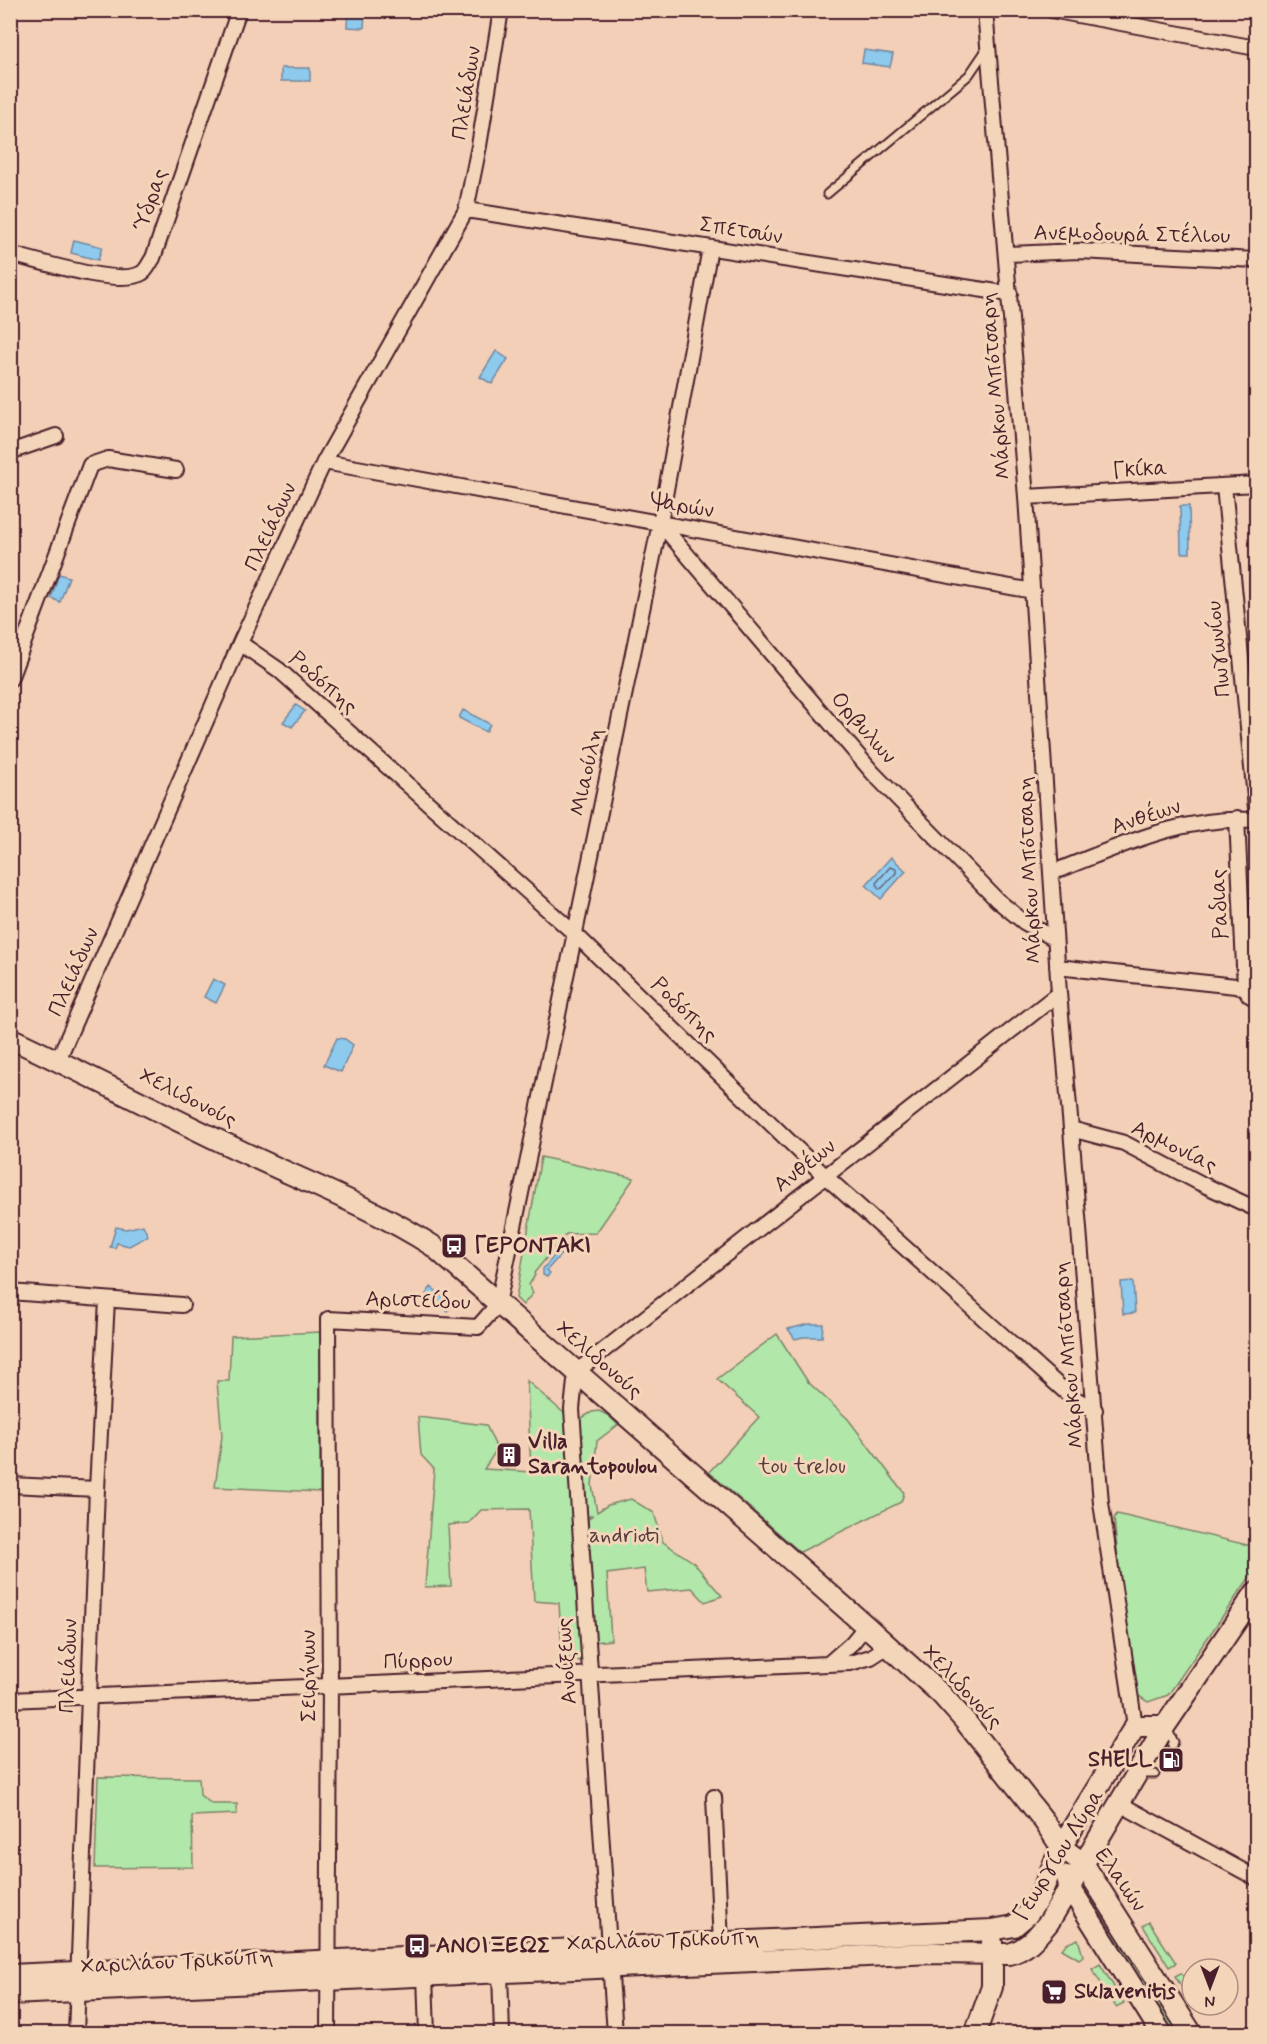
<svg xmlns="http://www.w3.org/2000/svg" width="1267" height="2044" font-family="Mynerve,sans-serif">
<rect width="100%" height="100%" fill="#f2cfb6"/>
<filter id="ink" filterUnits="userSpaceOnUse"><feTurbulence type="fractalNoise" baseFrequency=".0167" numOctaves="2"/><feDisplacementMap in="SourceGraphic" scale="12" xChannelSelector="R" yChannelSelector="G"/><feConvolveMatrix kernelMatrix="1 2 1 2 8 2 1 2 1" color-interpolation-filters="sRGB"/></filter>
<g filter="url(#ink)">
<!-- green -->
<path fill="#b1e7a9" stroke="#7e836a" stroke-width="1.5" d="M541,1157L634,1178L596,1233L566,1234L534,1273L535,1275L529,1285L533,1293L523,1305L516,1298Z
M320,1332V1492L215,1487L222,1436L217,1381H229L231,1336Z
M777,1334L808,1382L848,1419L904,1493L901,1502L800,1552L709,1472L759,1417L717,1379Z
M527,1381L565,1414L584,1662L562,1656L559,1603L534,1601L529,1509L481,1510L469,1523L448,1525L451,1586L425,1587L434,1469L421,1455L418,1417L486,1425L497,1449L484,1469L531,1472Z
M599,1411L609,1416L618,1425L597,1441L592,1485L597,1512L608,1505L631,1499L654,1513L663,1542L693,1562L722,1596L705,1602L692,1588L647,1592L644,1569L607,1574L611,1640L595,1642L588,1519L593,1515L585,1518L580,1419L592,1412Z
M1117,1514L1256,1547V1568L1168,1695L1148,1702L1131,1691L1114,1518Z
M98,1777L199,1778L200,1795L212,1804H237V1814L192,1816L193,1867L95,1868Z
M1104,1859L1106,1860L1140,1909L1135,1912L1105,1865Z
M1095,1894L1183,2033H1172L1087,1899Z
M1149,1922L1176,1963L1169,1967L1143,1926Z
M1078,1939L1083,1956L1079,1959L1062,1949L1066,1944Z
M1100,1964L1124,2003L1116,2007L1092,1969Z
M1181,1973L1192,1990L1188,1993L1192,2000V2004L1175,1976Z"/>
<!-- water -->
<path fill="#8dcaed" stroke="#72869f" stroke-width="1.5" d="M348,11H365L364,28L347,27Z
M864,50L893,54L890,67L862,63Z
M281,68H310V81H281Z
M74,240L102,247L98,260L71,253Z
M496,351L508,359L492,384L480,377Z
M1180,506H1189L1190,553H1181Z
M59,574L69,577L60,602L51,598Z
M296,705L305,711L292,727L283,722Z
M463,710L490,724L486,732L459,718Z
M891,857L906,871L881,899L866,885Z
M213,979L225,985L216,1003L204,997Z
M337,1038L345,1039L353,1045L341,1072L324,1065Z
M143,1225L148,1236L129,1246L117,1243L115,1248L110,1247L116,1227L126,1229Z
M558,1251L562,1253L547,1270L550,1273L547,1277L543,1275V1269Z
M1133,1281L1135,1313L1123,1314L1121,1282Z
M431,1287L453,1304L447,1311L426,1294Z
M809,1324H823L822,1337H803L795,1339L788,1329Z"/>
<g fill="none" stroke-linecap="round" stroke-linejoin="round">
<!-- shore -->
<path stroke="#656379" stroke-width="1.5" d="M890,867L896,869V873L882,888L879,889L876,883Z"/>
<!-- lane casing -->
<g stroke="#4a1f2b" stroke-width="11">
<path id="lane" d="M827,194L956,86L969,75L986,50
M1167,1729L1174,1742L1172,1745
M1140,1774H1155"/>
</g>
<!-- street casing -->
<g stroke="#4a1f2b" stroke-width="18">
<path id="street" d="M985,10L1026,497L1059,993L1071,1129L1101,1503L1135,1726
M1051,10L1256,48
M466,210L1010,294
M10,254C38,261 120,287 142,273C147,270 150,262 153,258L239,10
M1007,254L1079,251L1256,260
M10,452L56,436
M324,462L1033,591
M1224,486L1256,808
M1026,497L1256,484
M660,523L873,773L997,900L1024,922L1055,939
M240,643L279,670L575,934L825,1176L1069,1395L1095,1410
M10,679L90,465L108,459L176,470
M1237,818L1245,987
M1051,873C1118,847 1183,815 1256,820
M1057,967L1245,987L1249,995L1256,999
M58,1060L240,643L324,462L466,210L479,146L501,10
M1071,1129L1124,1143L1200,1183L1256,1209
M10,1292L182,1305
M10,1485L97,1489
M828,1664L852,1643L866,1626
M10,1700L850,1663L871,1657L888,1646
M714,1797L721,1943
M1120,1804L1256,1878
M500,1972L502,2034
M425,1975L427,2034
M76,2034L97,1489L107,1300
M328,2034L330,1686L328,1319L478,1327L498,1304L660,523L710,248
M615,2034C601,1825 585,1617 572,1409L576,1372L1059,993"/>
</g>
<!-- secondary casing -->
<g stroke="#4a1f2b" stroke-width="24">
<path id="secondary" d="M10,1038C89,1075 166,1116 245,1153C308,1183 374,1208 433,1246L866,1626L941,1694L965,1721L1044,1821L1061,1847L1083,1863L1192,2034
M1067,1876L1069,1886L1162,2034
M10,1975L992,1930L1014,1926L1027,1915L1039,1898L1061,1847L1135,1726H1165
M10,1994L933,1953L1009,1954C1028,1949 1037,1936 1049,1922L1165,1726L1256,1592
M975,2034L992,1987V1942"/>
</g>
<!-- lane -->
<use href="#lane" stroke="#f3d6b9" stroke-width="7"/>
<!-- street -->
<use href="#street" stroke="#f3d6b9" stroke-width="14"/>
<!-- secondary -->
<use href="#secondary" stroke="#f3d6b9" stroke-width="20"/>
</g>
</g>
<!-- icons -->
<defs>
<g id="bus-square" transform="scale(1.35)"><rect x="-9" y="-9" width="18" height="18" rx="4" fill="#4a1f2b" stroke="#f3d6b9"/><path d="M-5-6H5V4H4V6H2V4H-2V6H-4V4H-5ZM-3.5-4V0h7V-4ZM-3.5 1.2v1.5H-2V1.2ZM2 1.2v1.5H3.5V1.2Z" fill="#fff"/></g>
<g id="building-square" transform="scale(1.35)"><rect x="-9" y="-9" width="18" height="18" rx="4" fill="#4a1f2b" stroke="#f3d6b9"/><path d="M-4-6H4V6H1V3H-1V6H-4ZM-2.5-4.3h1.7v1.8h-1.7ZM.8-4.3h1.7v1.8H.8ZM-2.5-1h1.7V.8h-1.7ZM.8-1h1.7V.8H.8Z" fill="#fff"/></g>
<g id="fuel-square" transform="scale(1.35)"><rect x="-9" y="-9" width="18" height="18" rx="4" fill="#4a1f2b" stroke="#f3d6b9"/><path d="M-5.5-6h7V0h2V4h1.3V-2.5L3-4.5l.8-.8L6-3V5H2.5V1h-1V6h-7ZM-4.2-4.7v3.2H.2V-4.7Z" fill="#fff"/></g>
<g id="supermarket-square" transform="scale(1.35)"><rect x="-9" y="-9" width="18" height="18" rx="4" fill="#4a1f2b" stroke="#f3d6b9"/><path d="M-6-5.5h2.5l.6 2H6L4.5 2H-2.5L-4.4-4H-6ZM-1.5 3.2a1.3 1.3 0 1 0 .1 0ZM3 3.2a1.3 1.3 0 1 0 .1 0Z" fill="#fff"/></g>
</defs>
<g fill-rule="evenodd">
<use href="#bus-square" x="454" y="1246"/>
<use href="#building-square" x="509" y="1455"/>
<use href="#fuel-square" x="1171" y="1760"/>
<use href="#bus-square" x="417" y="1946"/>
<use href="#supermarket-square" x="1054" y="1992"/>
</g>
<g text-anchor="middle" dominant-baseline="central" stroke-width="6" stroke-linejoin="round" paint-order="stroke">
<!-- street labels -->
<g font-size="22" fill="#4a1f2b" stroke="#f3d6b9">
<text transform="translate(467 93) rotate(-81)">Πλειάδων</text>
<text transform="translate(151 200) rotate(-71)">Ύδρας</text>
<text transform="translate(741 231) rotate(9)">Σπετσών</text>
<text transform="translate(1132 235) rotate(1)">Ανεμοδουρά Στέλιου</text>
<text transform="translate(996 386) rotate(-95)">Μάρκου Μπότσαρη</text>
<text transform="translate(1140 470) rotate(-3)">Γκίκα</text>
<text transform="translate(682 506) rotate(10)">Ψαρών</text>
<text transform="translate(271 527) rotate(-65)">Πλειάδων</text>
<text transform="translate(1219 649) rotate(-96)">Πωγωνίου</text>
<text transform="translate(323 683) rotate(41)">Ροδόπης</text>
<text transform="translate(863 728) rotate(49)">Ορβυλων</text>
<text transform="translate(587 772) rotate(-78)">Μιαούλη</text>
<text transform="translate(1146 817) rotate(-18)">Ανθέων</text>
<text transform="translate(1030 870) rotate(-93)">Μάρκου Μπότσαρη</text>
<text transform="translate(1220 904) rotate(-93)">Ραδιας</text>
<text transform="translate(74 972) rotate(-66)">Πλειάδων</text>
<text transform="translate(684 1010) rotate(44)">Ροδόπης</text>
<text transform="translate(188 1098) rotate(27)">Χελιδονούς</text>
<text transform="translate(1174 1147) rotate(26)">Αρμονίας</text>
<text transform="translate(805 1166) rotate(-38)">Ανθέων</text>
<text transform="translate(418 1301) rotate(2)">Αριστείδου</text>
<text transform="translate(1069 1355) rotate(-95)">Μάρκου Μπότσαρη</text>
<text transform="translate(599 1360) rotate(41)">Χελιδονούς</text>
<text transform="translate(418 1661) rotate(-3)">Πύρρου</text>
<text transform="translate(567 1661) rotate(-94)">Ανοίξεως</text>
<text transform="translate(69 1666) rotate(-88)">Πλειάδων</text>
<text transform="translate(309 1676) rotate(-90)">Σειρήνων</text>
<text transform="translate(962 1687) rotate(47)">Χελιδονούς</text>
<text transform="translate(1059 1855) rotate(-58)">Γεωργίου Λύρα</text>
<text transform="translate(1120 1880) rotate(55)">Ελαιών</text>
<text transform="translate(663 1941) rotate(-2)">Χαριλάου Τρικούπη</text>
<text transform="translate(177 1962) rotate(-3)">Χαριλάου Τρικούπη</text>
</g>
<!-- poi labels -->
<g font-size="22" font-weight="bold" fill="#4a1f2b" stroke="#f3d6b9" text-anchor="start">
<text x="474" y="1246">ΓΕΡΟΝΤΑΚΙ</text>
<text x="528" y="1442">Villa<tspan x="528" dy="25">Sarantopoulou</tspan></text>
<text x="1152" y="1760" text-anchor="end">SHELL</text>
<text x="436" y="1946">ΑΝΟΙΞΕΩΣ</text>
<text x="1074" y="1992">Sklavenitis</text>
</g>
<!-- park labels -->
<g font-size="22" fill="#593d3e" stroke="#f3d6b9">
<text x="802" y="1467">tou trelou</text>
<text x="624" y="1536">andrioti</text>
</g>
</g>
<!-- margin -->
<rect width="1267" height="2044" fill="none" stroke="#f3d6b9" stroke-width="36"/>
<rect x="18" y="18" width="1231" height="2008" fill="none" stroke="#4a1f2b" stroke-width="2" filter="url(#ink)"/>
<!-- north arrow -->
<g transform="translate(1210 1987) rotate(180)"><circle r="28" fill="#f3d6b9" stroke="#af8d80" stroke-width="1.5"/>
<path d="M0-4.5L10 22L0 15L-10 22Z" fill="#4a1f2b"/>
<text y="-9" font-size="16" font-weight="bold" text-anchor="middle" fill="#4a1f2b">N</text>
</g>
</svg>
